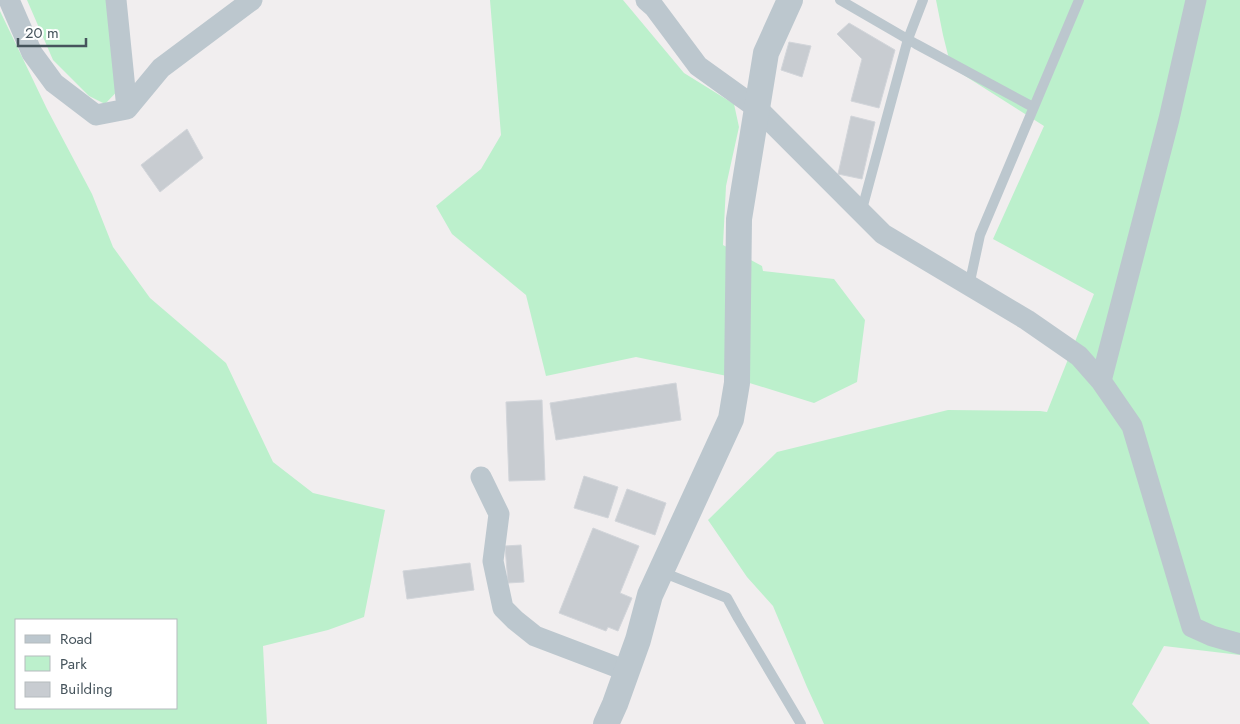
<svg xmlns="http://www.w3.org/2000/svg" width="1240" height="724" font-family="Jost,sans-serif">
<rect width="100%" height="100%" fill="#f1eeef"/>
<!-- green -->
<path fill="#bcf0cc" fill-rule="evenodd" d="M27,0H120L128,80L105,104L89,96L53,60Z
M490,0H623L684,73L734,104L739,127L726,186L723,245L762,266L763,271L834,279L865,320L857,382L814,403L727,376L636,357L546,376L526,295L452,234L436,206L481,169L501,135Z
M936,0H1240V655L1164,646L1132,704L1150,724H824L807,687L773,606L747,577L708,520L777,452L948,410L1040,411L1047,412L1094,294L993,239L1044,126L951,67L943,35Z
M0,11L47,109L92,194L113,247L150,298L226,363L273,462L313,493L385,510L364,617L328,630L263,646L267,724H0ZM16,620H176V708H16Z"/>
<!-- building -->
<path fill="#c8ccd1" stroke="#d2d5da" d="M849,23L895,50L879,108L851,101L862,59L837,34Z
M789,42L811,46L802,77L781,70Z
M851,116L875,122L862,179L838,174Z
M187,129L203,158L160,192L141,165Z
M676,383L681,420L556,440L550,403Z
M542,400L545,480L509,481L506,402Z
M584,476L618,487L608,518L574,508Z
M627,489L666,503L655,535L615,521Z
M593,528L639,546L620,593L632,598L618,631L608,627L606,631L559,613Z
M521,545L524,582L508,583L505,546Z
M470,563L474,590L407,599L403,571Z"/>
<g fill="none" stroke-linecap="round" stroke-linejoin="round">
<!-- service -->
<path stroke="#bcc7ce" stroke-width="10" d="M840,0L916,44L1033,107
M861,213L908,39L923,0
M969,286L980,235L1079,0
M662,572L727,598L738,618L801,724"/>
<!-- minor -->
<path stroke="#bcc7ce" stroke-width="21" d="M9,0L32,53L54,83L96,115L127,109L161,68L252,0
M116,0L127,109
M646,0L654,7L698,66L758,109L883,234L1027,320L1079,356L1101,381L1132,426L1192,627L1212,636L1240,644
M1101,381L1169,119L1196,0
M481,477L499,514L493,561L503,608L515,620L535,636L627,671"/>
<!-- tertiary -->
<path stroke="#bcc7ce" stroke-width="26" d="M606,724L615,704L638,640L650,595L731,419L737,383L739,219L766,53L790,0"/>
</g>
<!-- legend -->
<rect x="15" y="619" width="162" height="90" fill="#ffffff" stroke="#b5bbbe"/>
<rect x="25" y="635" width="25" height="8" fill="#bcc7ce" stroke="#b5bbbe"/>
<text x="60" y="644" font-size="15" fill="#46545c">Road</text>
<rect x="25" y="656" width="25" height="15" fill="#bcf0cc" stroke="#b5bbbe"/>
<text x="60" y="669" font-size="15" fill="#46545c">Park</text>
<rect x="25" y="682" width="25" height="15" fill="#c8ccd1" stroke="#b5bbbe"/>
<text x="60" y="694" font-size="15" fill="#46545c">Building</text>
<!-- scale -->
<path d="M18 38v8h68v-8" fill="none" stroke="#46545c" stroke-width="2.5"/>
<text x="25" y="38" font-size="15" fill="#46545c" stroke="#ffffff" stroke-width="4" paint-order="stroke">20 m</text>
</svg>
